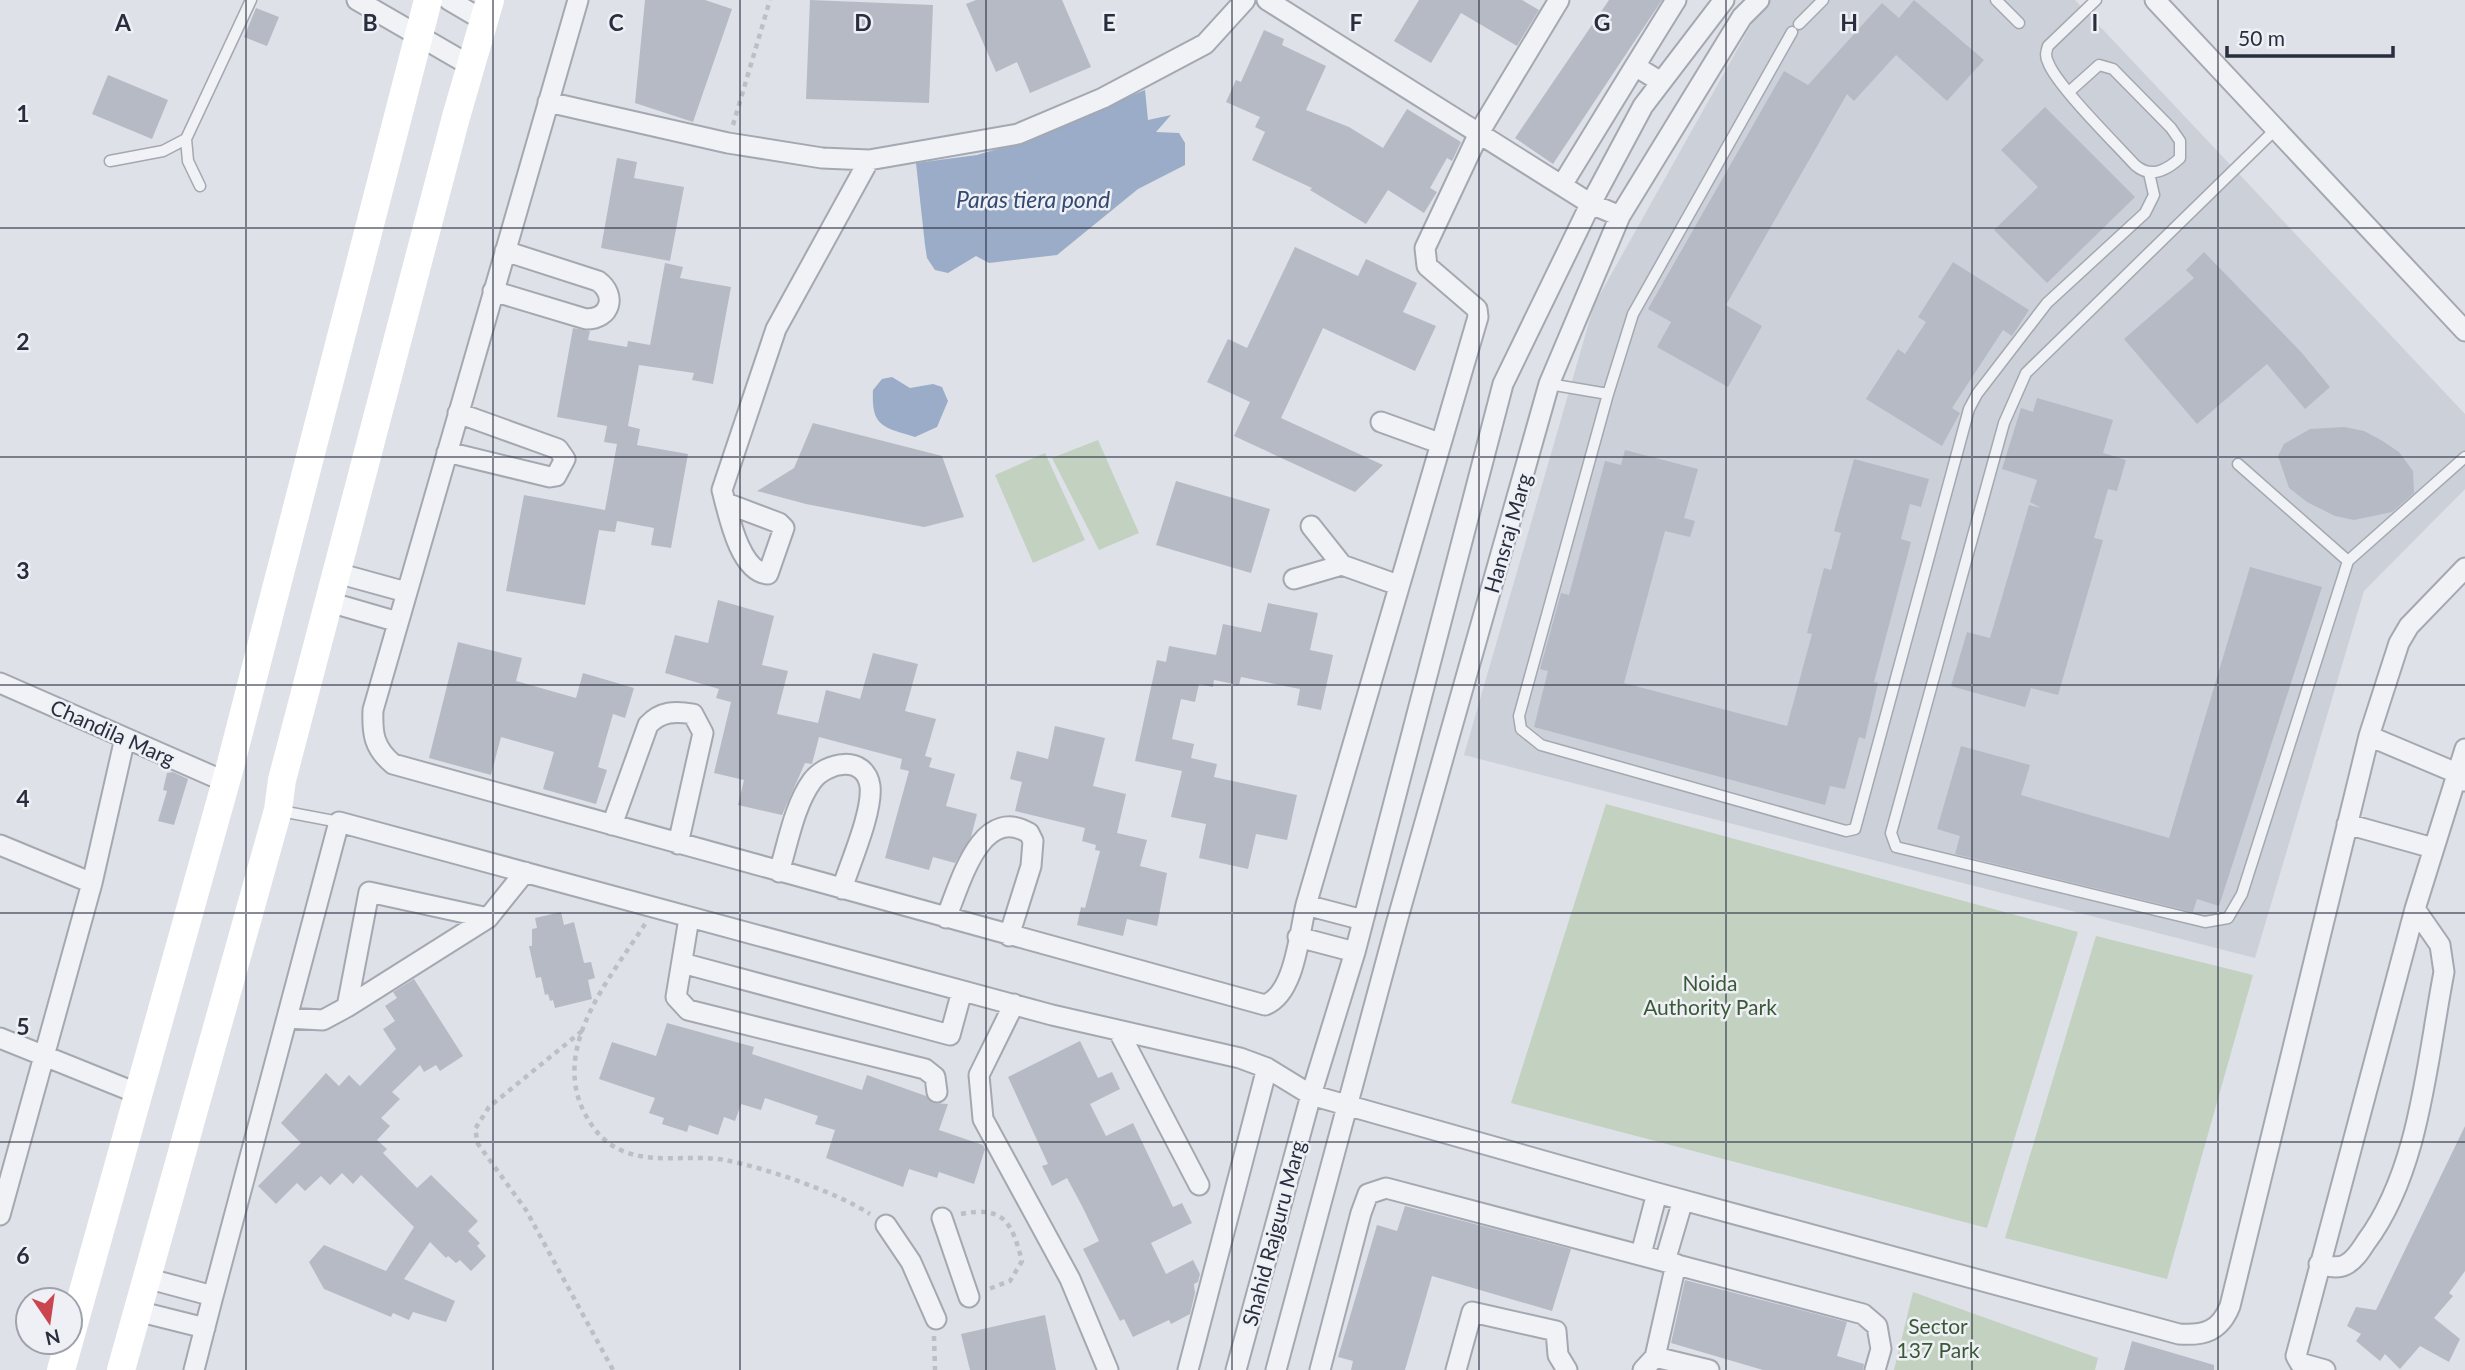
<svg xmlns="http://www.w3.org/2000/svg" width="2465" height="1370" font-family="Lato,sans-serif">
<rect width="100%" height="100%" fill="#dee1e7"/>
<!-- built -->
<path fill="#ccd0d9" d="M1765,0H2075L2465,414V489L2364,591L2255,958L1464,755L1594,305Z"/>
<!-- green -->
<path fill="#c3d1c0" d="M1098,440L1139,533L1099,550L1052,458Z
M1045,453L1085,540L1033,563L995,475Z
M1606,804L2078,932L1987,1228L1511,1103Z
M2096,936L2253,975L2167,1279L2005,1238Z
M1913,1292L2098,1358L2095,1370H1894Z"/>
<!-- water -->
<path fill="#9aacc7" d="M1145,90L1148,120L1171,115L1156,132L1179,133L1185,143V165L1138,189L1057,255L989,263L976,256L948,273L935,270L927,258L925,245L916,163L977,155L1011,145Z
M892,377L910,388L933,384L942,387L948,401L937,427L915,437C883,427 871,427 873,390L882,379Z"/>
<!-- building -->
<path fill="#b6bac4" d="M645,0H705L732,9L693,122L635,103Z
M810,0L933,5L929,103L806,99Z
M976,0H1062L1091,67L1030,93L1017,62L996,72L966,4Z
M1419,0H1522L1539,10L1517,46L1461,13L1431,63L1394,41Z
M1609,0H1662L1553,164L1515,138Z
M1914,0L1984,60L1947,101L1896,55L1854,101L1847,94L1726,305L1762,326L1728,387L1657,347L1671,322L1648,309L1784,71L1808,85L1882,3L1899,18Z
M256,8L279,17L267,46L244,37Z
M1264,30L1284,39L1282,45L1326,66L1306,110L1349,127L1383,148L1407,109L1461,142L1452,161L1447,158L1430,188L1437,192L1424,213L1388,190L1366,224L1310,190L1312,188L1252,160L1265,132L1255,127L1260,117L1226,102L1236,80L1241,82Z
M108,75L168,100L152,139L92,114Z
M2045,107L2135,197L2047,283L1994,230L2038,187L2001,150Z
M617,158L637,162L634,178L684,187L670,261L601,248Z
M1295,247L1358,276L1366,259L1417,283L1403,312L1436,326L1415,371L1323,328L1281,418L1383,465L1355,492L1234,436L1250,402L1207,382L1228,339L1247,348Z
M2204,252L2301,352L2330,387L2305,409L2267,364L2197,424L2124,339L2194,278L2186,270Z
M1953,262L2029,310L2012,336L2003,330L1952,408L1960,413L1942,446L1866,399L1898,349L1905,354L1926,322L1918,317Z
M665,263L683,267L680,278L731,287L713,384L692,380L694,373L639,365L628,426L640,429L637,445L688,454L671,548L651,545L654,528L617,521L615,532L599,530L585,605L506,591L524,495L605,510L617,444L604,442L607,426L557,417L573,328L590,331L588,340L627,347L628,341L650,345Z
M2037,398L2113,420L2103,453L2126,460L2117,491L2108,489L2094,538L2103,540L2058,695L2031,688L2025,707L1951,686L1967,632L1990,638L2029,505L2041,508L2030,502L2037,480L2002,469L2021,408L2033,412Z
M813,423L942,456L964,517L924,527L806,504L757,491L794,468Z
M2344,427L2364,431L2381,440L2399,452L2413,471L2414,493L2392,512L2354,520L2335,516L2307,502L2289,488L2278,456L2284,444L2310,429Z
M1625,450L1698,469L1684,518L1695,521L1690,537L1665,531L1624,683L1787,726L1812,634L1807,633L1824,568L1831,570L1841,533L1834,531L1854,459L1929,479L1921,507L1910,504L1901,539L1911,542L1874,682L1878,683L1865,739L1859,737L1845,789L1830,786L1825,805L1534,727L1548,671L1540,669L1561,593L1569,595L1605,461L1621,465Z
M1176,481L1270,509L1251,573L1156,545Z
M2250,567L2322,587L2219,906L2197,899L2193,912L1955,854L1960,836L1937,829L1961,746L2030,765L2021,795L2169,838Z
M718,600L774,616L762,665L788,671L777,714L818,723L826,690L860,699L873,653L918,664L905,711L936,719L925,756L932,758L929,767L955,774L946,806L977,814L971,837L955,863L933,857L929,870L885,858L909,771L900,769L902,759L819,737L812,764L805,763L782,815L738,805L744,780L714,773L731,702L716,698L719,689L665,673L675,635L708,643Z
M1268,603L1318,613L1310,650L1333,655L1321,710L1297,705L1300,689L1241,677L1239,685L1214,680L1213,687L1199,684L1195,702L1181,699L1172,739L1194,744L1191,758L1217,764L1214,777L1297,795L1287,840L1256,834L1248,869L1199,858L1206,824L1171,817L1182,771L1135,761L1157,660L1166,662L1169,646L1216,655L1223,624L1261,632Z
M458,642L522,658L516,681L576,698L583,673L634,688L625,718L613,714L598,767L607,770L596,804L543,789L554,752L501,737L491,775L429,758Z
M1055,726L1105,738L1093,786L1126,794L1117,833L1147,840L1140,866L1167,873L1157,926L1127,919L1123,936L1077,925L1081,907L1085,908L1100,851L1095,850L1096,845L1082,841L1085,828L1015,811L1022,782L1010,779L1017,751L1048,759Z
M173,772L188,779L174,825L158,821L167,791L163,790L167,773Z
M561,912L564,925L574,922L584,963L591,962L595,978L588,980L592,999L555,1008L553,1000L550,1001L548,994L545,995L541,977L536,978L529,946H532V929L537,928L535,918Z
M414,979L463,1056L440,1071L436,1065L424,1072L420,1065L392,1092L400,1099L381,1118L390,1126L377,1140L387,1149L383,1153L417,1188L431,1175L478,1221L468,1231L480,1243L477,1246L486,1256L471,1271L460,1260L456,1263L448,1256L446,1258L430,1242L404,1279L455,1301L446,1322L413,1312L409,1320L393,1313L391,1317L324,1289L309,1262L324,1245L386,1271L414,1227L361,1175L353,1184L342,1173L330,1185L321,1176L305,1191L297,1183L276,1204L258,1186L301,1143L281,1123L326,1073L339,1086L349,1075L360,1086L396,1049L383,1029L395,1021L385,1006L397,998L393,992Z
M667,1023L754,1047L752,1054L862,1090L867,1075L926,1096L933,1103L948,1104L939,1130L983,1145L985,1149L974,1184L939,1172L937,1178L909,1169L903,1187L826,1158L835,1130L815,1124L818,1116L765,1098L761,1110L741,1104L735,1121L724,1117L718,1135L689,1125L687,1132L662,1124L664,1118L649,1113L655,1098L599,1079L612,1042L656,1056Z
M1080,1041L1098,1078L1112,1072L1120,1089L1090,1104L1106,1136L1133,1123L1173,1207L1182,1203L1192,1223L1151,1243L1166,1274L1193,1260L1200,1274L1198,1282L1194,1284L1195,1293L1190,1314L1171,1324L1169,1320L1133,1337L1124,1319L1120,1321L1083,1249L1099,1241L1082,1206L1067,1178L1052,1186L1042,1166L1048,1164L1008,1077Z
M2465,1126V1271L2449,1293L2453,1296L2434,1318L2460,1339L2449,1362L2420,1346L2400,1369L2385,1354L2380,1361L2356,1341L2361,1334L2347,1326L2356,1307L2376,1310Z
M1405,1206L1571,1249L1552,1311L1432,1276L1405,1370H1351L1353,1361L1338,1357L1377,1225L1397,1231Z
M1685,1280L1847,1322L1837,1356L1864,1364L1863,1370H1763L1671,1343Z
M1045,1315L1056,1370H970L961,1334Z
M2132,1341L2214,1365V1370H2124Z"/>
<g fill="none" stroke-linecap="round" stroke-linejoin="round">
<!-- lane casing -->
<g stroke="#a4a8b1" stroke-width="13">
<path id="lane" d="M1996,0L2019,23
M1799,24L1823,0
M1792,32L1633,314L1608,394L1519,716L1521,729L1541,745L1846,831L1855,829L1969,409L1977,394L2047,303L2145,213L2154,195L2149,173
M2070,91L2099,65L2113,69L2171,128L2180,141V158C2167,170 2151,179 2135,165C2116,144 2056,85 2048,62C2045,56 2046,52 2048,46L2096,0
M2277,128L2026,373L2004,423L1891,833L1896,847L2205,922L2228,918L2242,894L2348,561L2465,457
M186,139L188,161L200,186
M110,161L163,151L186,139L251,0
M1549,384L1608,394
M2238,464L2348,561
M281,811L339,822"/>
</g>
<!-- street casing -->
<g stroke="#a4a8b1" stroke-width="23">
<path id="street" d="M357,0L471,66
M449,0L483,20
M578,0L373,710C372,734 374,748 393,764L1265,1005C1295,994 1299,934 1306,905L1478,317L1477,309L1427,266L1425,248L1480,131L1559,0
M1267,0L1591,204L1620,216
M2155,0L2465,331
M1635,66L1676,0
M548,102L728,143L822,158L869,160L1018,134L1103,98L1205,44L1245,0
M1562,185L1635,66L1661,82
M493,291L586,319C611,319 617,295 598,281L505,251
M1381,422L1439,443
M447,452L550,477L556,476L565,459L558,449L458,413
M726,503L779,523L784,528L768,574C739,572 728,512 722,490L776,329L869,160
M1311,526L1342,565L1398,585
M337,573L406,592
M1294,579L1342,565
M329,602L398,622
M0,683L226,782
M2369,736L2459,774L2465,781
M2347,824L2433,848
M612,825L648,725C661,711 675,711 693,714L703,733L678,844
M0,845L92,883
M779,872C788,843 794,806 812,781C826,762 865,754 870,786C873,812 850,863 842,889
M1306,905L1363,920
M689,918L676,997L688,1010L925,1069L935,1077L937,1092
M946,918C960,885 980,804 1029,833L1033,841L1031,866L1009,936
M1298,937L1355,952
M682,963L950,1035L962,991
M1014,1004L979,1075L983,1119L1070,1279L1108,1370
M347,1007L369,892L488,918
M287,1018L323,1020L347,1007L488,918L525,872
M1118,1030L1199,1185
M0,1038L139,1094
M0,1215L92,883L125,738
M942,1218L969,1297
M886,1225L911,1262L936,1319
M1641,1254L1657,1193
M1665,1261L1683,1200
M2319,1264C2327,1266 2337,1269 2345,1265C2354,1261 2361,1250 2366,1242C2420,1170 2427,1059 2444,972L2440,945L2415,909
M146,1278L213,1296L194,1370
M213,1296L339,822L1052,1015L1240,1058L1267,1068L1311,1095L1657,1193L2179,1334C2204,1336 2220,1331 2230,1306L2369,736L2399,643L2409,626L2465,568
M137,1311L205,1328
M1655,1357L1676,1264
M1188,1370L1267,1068
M1236,1370L1311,1095L1355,952L1503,384L1589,207L1643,106L1724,0
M1276,1370L1397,921L1549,384L1620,216L1742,17L1759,0
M1320,1370L1361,1213L1368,1194L1386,1188L1863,1314L1877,1326L1881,1349L1875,1370
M1456,1370L1472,1312L1556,1331L1558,1355L1567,1370
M1643,1370L1655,1357L1709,1370
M2325,1370L2300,1363L2296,1356L2415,909L2465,749"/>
</g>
<!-- path -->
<path stroke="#bdbfc6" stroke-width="4.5" stroke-dasharray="5 5" stroke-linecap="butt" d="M733,125L770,0
M645,924C611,977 551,1046 584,1112C594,1131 605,1144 625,1152C658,1164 692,1154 725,1160C766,1168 836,1192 870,1214
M582,1031L489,1107L475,1129L478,1144L526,1210L613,1370
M961,1214C1005,1205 1012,1224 1022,1261L1010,1281L986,1290
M934,1336L935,1370"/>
<!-- lane -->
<use href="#lane" stroke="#f1f2f6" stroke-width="10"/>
<!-- street -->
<use href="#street" stroke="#f1f2f6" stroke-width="19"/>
<!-- secondary -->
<path stroke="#fff" stroke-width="28" d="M70,1338L230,767L428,0
M61,1370L69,1342
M121,1370L278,810L282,780L456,117L490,0"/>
</g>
<!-- grid -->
<path fill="none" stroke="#282e3e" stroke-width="2" stroke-opacity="0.55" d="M246,0V1370M493,0V1370M740,0V1370M986,0V1370M1232,0V1370M1479,0V1370M1726,0V1370M1972,0V1370M2218,0V1370M0,228H2465M0,457H2465M0,685H2465M0,913H2465M0,1142H2465"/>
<g text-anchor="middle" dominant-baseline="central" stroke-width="5" stroke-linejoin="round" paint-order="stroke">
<!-- street labels -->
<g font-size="21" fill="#282e3e" stroke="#eef0f5">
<text transform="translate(1507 533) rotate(-74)">Hansraj Marg</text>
<text transform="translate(113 732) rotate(24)">Chandila Marg</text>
<text transform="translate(1273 1233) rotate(-75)">Shahid Rajguru Marg</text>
</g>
<!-- park labels -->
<g font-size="21" fill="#395936" stroke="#eef0f5">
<text x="1710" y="982">Noida<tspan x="1710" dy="24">Authority Park</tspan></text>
<text x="1938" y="1325">Sector<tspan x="1938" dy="24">137 Park</tspan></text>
</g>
<!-- water labels -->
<g font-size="23" font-style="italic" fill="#334a70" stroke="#eef0f5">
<text x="1033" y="199">Paras tiera pond</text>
</g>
</g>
<g font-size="23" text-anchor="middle" font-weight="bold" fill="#282e3e" stroke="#eef0f5" stroke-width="5" stroke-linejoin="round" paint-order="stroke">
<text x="123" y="31">A</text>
<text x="370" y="31">B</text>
<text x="616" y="31">C</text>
<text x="863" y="31">D</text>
<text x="1109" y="31">E</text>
<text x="1356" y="31">F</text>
<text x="1602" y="31">G</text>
<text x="1849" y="31">H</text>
<text x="2095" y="31">I</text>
<text x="23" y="122">1</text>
<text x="23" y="350">2</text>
<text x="23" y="579">3</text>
<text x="23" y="807">4</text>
<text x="23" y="1035">5</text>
<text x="23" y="1264">6</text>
</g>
<!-- north arrow -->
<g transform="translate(49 1321) rotate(167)"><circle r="33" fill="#eef0f5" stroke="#9fa2ac" stroke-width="2"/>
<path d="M0-5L12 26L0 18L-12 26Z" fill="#ca464f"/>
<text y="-10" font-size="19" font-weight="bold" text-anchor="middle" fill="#282e3e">N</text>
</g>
<!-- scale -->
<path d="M2227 46v10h166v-10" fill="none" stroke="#282e3e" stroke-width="3.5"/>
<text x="2238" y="46" font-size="21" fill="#282e3e" stroke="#eef0f5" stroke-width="5" paint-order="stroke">50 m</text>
</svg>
